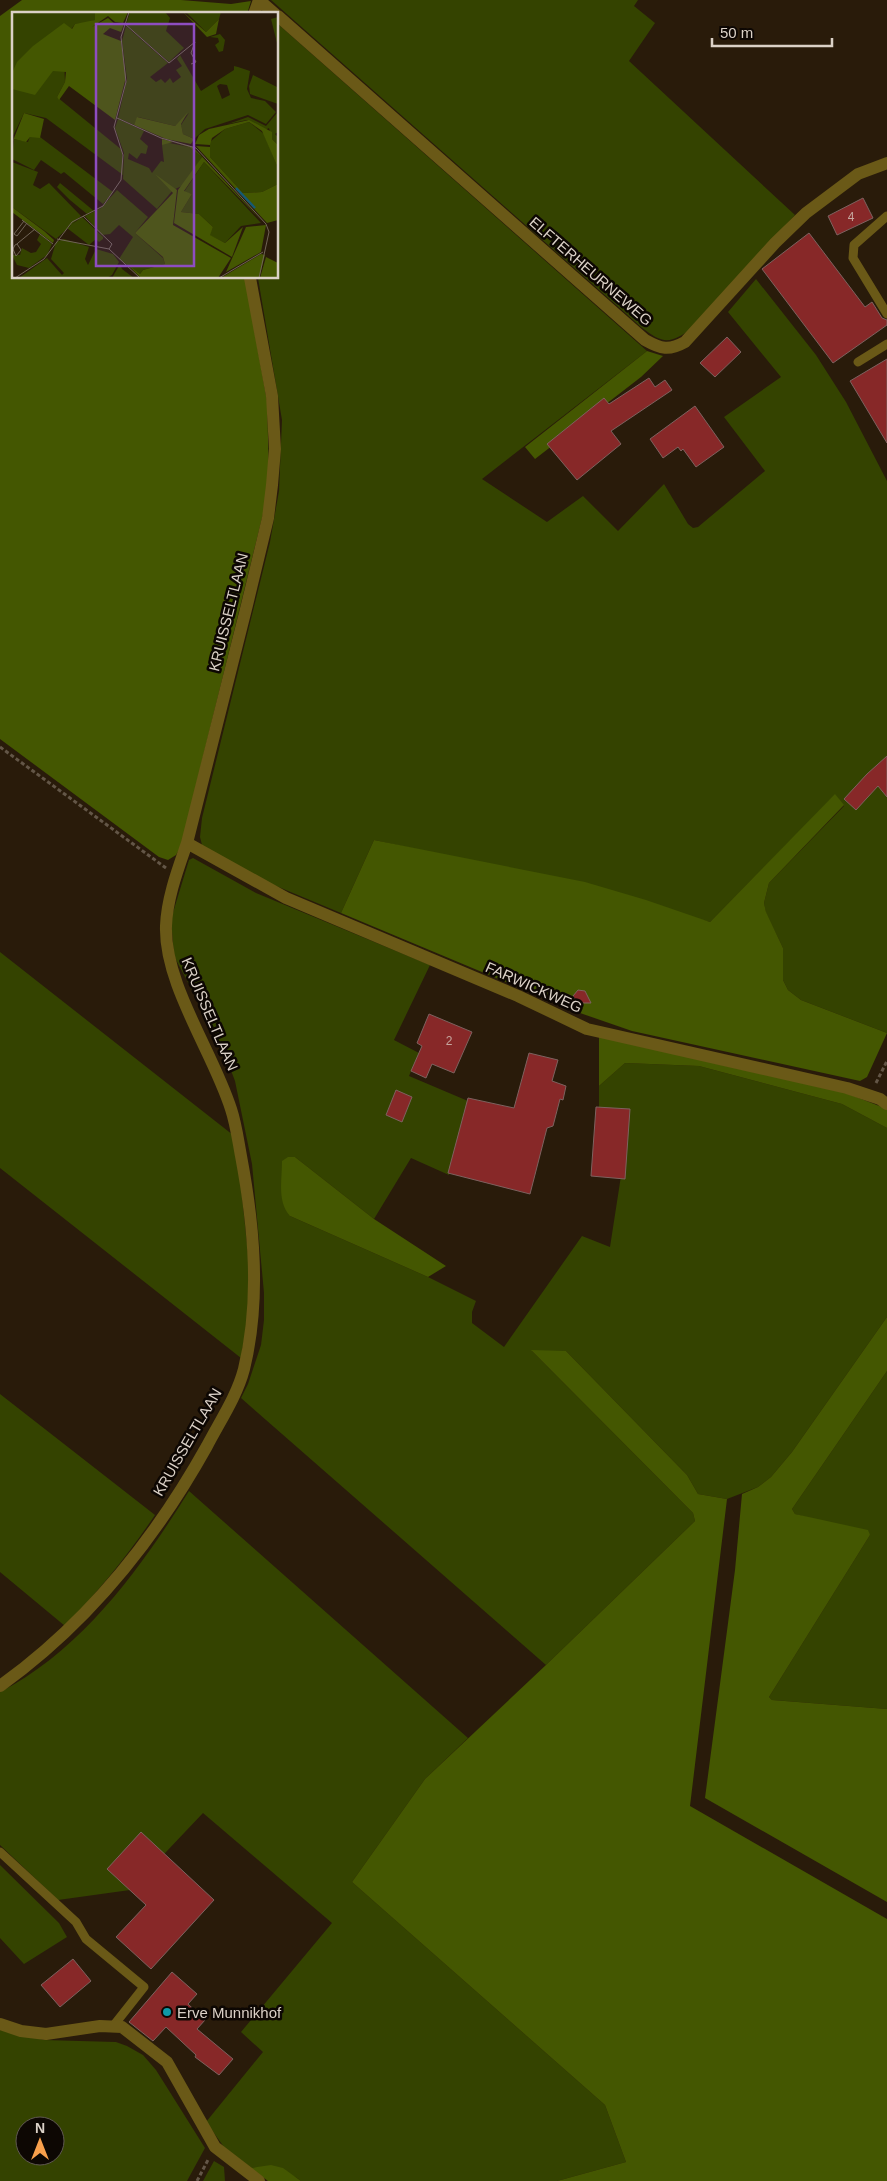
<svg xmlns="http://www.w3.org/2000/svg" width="887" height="2181" font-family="Arial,sans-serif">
<rect width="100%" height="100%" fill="#291b0a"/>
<!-- green -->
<path fill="#344300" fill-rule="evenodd" d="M271,0H638L634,6L655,23L629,61L795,215L694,327C670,344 664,345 641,327Z
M278,24L647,351L482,479L547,522L583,496L618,531L664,484L688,524L693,528L698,527L765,471L724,417L781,377L728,312L756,279L816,355L846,402L887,481V1033L801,1000L788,990L783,980V948L766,913L764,903L769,883L844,806L835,795L710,922L467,860L374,840L341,913L252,876L202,845L200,837L202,818L270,542L279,491L282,420L258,278H278Z
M193,858L256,893L430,965L394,1040L419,1053L409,1076L468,1101L449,1175L411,1158L374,1219L295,1157L290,1216L428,1277L476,1301L472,1312V1323L504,1347L582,1236L610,1247L625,1150L599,1146V1086L625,1063L699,1066L842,1104L887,1128V1317L792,1452L771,1477L758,1487L727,1499L698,1494L687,1475L566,1351H532L693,1513L695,1521L546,1665L241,1398L248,1384L261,1345L264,1320V1293L252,1164L235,1081L222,1047L174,956L171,919L189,860Z
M0,952L233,1135L237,1148L252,1292L241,1358L0,1168Z
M887,1371V1709L772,1700L769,1697L870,1535L795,1514L792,1509Z
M0,1394L155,1515C128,1555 99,1591 65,1626L0,1572Z
M189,1491L468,1738L425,1779L352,1882L605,2105L626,2162L557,2181H301C289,2171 267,2167 251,2168L224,2147L206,2122L263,2052L241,2032L332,1923L203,1813L130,1890L58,1900L0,1845V1692C82,1650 141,1568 189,1491Z
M0,1865L59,1923L67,1937L24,1964L0,1938Z
M0,2030L44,2040L116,2042L127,2046L143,2055L156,2070L205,2148L187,2181H0ZM25,2126H55V2156H25Z
M214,2161L224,2167L225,2181H203Z"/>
<!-- forest -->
<path fill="#445701" d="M22,0H181L231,4L251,1L247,14H14V278H245L267,401L269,474L263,514L181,846L176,855L168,860L159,857L0,739V16Z
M647,351L663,356L641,377L535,459L525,447Z
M835,794L844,805L769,883L764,903L766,912L783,948V980L788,990L801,1000L887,1033L867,1077L860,1081L632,1031L580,1013L341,913L374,840L585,882L646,900L710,922Z
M599,1037L846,1093L887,1109V1128L842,1104L699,1066L625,1063L599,1086Z
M288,1157H295L374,1219L446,1266L428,1277L290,1216C277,1201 282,1181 282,1161Z
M887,1317V1371L792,1509L795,1514L868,1530L870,1535L769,1697L772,1700L887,1709V1902L705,1798L735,1570L742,1494L758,1487L771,1477L792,1452Z
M531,1350L566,1351L687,1475L698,1494L727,1499L690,1806L887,1919V2181H557L626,2162L605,2105L352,1882L425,1779L546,1665L695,1521L693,1513Z
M271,2165L283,2168L301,2181H268L251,2168Z"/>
<!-- building -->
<path fill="#872828" stroke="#7d625f" d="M863,198L873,218L837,235L828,216Z
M809,233L865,307L872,302L882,318L887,320V325L833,363L762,269Z
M727,337L741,352L715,377L700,363Z
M887,359V443L850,381Z
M649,378L655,387L665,380L672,390L611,431L621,444L577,480L547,444L604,398L609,404Z
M695,406L724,447L696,467L683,449L681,451L678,447L663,458L650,439Z
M887,756V797L878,786L856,810L844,799L867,774Z
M578,990L585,991L591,1003H577L573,996Z
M429,1014L472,1032L454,1073L432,1064L426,1078L411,1071L422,1046L417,1043Z
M529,1053L558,1060L552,1081L566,1086L563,1100L560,1099L553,1126L547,1128L530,1194L448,1173L468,1098L514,1108Z
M396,1090L412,1097L402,1122L386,1115Z
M596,1107L630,1109L625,1179L591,1176Z
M141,1832L214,1900L151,1969L116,1937L146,1905L107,1869Z
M73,1959L91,1981L60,2007L41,1985Z
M172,1972L197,1994L188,2004L205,2020L197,2029L233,2059L219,2075L195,2057L196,2055L166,2027L153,2041L129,2022Z"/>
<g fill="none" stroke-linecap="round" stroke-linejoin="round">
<!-- path -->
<path stroke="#635647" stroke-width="3" stroke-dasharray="4 2.5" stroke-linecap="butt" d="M0,747L166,868
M876,1083L887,1061
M197,2181L209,2158"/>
<!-- lane -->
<path stroke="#6a5917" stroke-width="9" d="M887,216L854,245L853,258L887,314
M858,362L887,344
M0,1852L76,1922L86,1939L144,1987L114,2025"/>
<!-- street -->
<path stroke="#6a5917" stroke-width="12" d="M259,0L275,14
M254,14L259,0
M278,16L645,340C661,349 669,351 685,342L775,243L806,213L858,174L887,163
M187,843L286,898L518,996L587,1029L847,1088L880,1099L887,1104
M0,1686C88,1623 154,1541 207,1446C220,1421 237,1396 244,1369C261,1300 254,1225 241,1156C238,1140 236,1124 231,1109C213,1052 164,984 166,926C167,898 178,869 187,843L247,605L268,518L272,485L275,449L272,396L250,278
M0,2024L21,2031L46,2034L100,2026L122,2027L167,2062L215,2147L259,2181"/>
</g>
<!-- markers -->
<circle fill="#0f9aa8" stroke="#0d0703" stroke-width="2" cx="167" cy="2012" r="5"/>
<g text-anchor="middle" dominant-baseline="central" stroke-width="5" stroke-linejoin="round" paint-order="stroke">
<!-- number labels -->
<g font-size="12" fill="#c6a79f">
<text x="851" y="217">4</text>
<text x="449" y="1041">2</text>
</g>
<!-- street labels -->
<g font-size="15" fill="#dbd1c7" stroke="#0d0703">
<text transform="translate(591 271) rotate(41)">ELFTERHEURNEWEG</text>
<text transform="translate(228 612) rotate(-76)">KRUISSELTLAAN</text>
<text transform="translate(534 987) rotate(24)">FARWICKWEG</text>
<text transform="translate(210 1014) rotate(67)">KRUISSELTLAAN</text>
<text transform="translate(187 1442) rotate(-60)">KRUISSELTLAAN</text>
</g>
<!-- poi labels -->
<g font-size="15" fill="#dbd1c7" stroke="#0d0703" text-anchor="start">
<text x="177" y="2012">Erve Munnikhof</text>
</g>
</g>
<!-- overview -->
<g transform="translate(12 12)">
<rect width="266" height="266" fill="#291b0a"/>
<path d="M0,0H83V8L75,11L72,4L75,11L63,12L51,29L53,70L45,85L110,138L111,163L34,106L12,101L0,126ZM118,0H153L158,6L154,19L172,36L157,50L114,13ZM174,0H209L207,7L194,20ZM266,5H267L266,35L259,7ZM114,14L156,51L138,65L144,70L149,67L153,71L158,66L161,71L169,65L164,58L170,54L165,47L168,43L189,79L222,58V54L226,55L238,59L235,77L239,86L253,89L264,100L254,112L236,103L193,117L182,127L171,122L169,113L177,101L163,114L126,105L122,113L106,106L115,67L110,29ZM208,72L215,73L218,83L210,87L205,74ZM208,22L213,28L211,39L207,40L203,33L207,30L206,26L198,25ZM241,63L265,75L266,73V92L238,82L237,74ZM265,101L266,120L263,122L266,125V133L260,127L257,116L253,118L235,108L216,112L236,105L254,114ZM106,107L132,119L128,127L136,134L134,142L129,141L125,147L117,141L116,147L137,156L140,161L149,149L152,150L150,133L153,130L177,135L190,145L172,173L161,178L145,197L111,167L112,141L103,116ZM237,110L252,122L266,156V172L250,180L231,181L198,145V130L213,117ZM18,124L28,125L101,180L91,192L52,160L49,162L29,148L22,158L0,147L2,127L16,130ZM0,150L26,160L21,173L28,177L37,171L69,204L44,227L0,195ZM192,150L249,211L229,214L213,231L197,223L201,215L187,202L169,200L180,182L172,180ZM48,171L82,199L75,202L58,188L45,175ZM105,178L136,205L123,221L151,246L153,252L131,258L128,262L107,247L121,225L107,213L98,222L90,223L73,204L89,196ZM70,205L91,225V227L87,230L84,227L77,233L55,216ZM28,222L40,232L35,243L17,256L5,253L0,243H8L10,236L19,241L24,240L29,232L25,228ZM52,227L77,235L73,247L76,253L84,237L101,242L107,250L100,263L95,266H7L35,246L50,263L52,261L39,247L44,230ZM108,252L110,257L122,266H100Z" fill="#344300" fill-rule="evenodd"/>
<path d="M83,0H116L111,11L103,10L96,4L80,15L96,6L103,12H112L109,20L98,16L91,22L109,29L114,65L103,108L57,74L47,88L45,85L53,70L54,60L41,59L23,83L0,77V61L5,50L21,34L52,11L60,17L63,12L83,8ZM171,0L194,20L207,7L204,22L195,25ZM176,100L169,112L171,122L182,127L179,132L154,127L122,113L125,105L163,114ZM12,101L32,107L28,126L18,125L14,130L2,127L0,131ZM237,108L260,120V127L266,133V156L250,119L237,110L213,117L200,126L198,133L183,132L187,123L197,117ZM150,127L181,135L251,210L192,150L172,179L180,182L169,200L187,202L201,215L198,223L213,231L231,215L220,245L162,211L166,178L190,145L177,135L161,130L150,133ZM184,134L198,135V145L231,181L250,180L266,172V208L255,211ZM143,162L165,178L161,213L219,246L206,266H129L115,252L128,262L131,258L153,252L151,245L123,221L161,181ZM0,195L32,219L42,228L41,231L0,200ZM254,213L249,240L214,260L234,215ZM249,242L253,243L247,266H209ZM254,245L266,251V266H248Z" fill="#445701"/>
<path fill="none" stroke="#165974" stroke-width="2.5" d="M224,176L243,196"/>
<path fill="none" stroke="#706456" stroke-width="1" d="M113,12L157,51L183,30M179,52L184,50L179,41L183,30M105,106L149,126L184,136L254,212L257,220L247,266M71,204L100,232L97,237M10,208L41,232M12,209L2,222L5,224L15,211M45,227L97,237L128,266M5,232L9,238L4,244L1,237L3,233L5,232L6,231L23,217M3,266L32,247L60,210L91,194L109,168L111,143L102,115L114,70L109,25L117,0M171,266H191M207,266L251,240"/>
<path fill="#8e4dc1" fill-opacity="0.15" stroke="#8e4dc1" stroke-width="2.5" d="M84,12H182V254H84Z"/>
<rect width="266" height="266" fill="none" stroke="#dbd1c7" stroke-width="2.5"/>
</g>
<!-- north arrow -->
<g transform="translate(40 2141)"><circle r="24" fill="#0d0703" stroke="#5f5851"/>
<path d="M0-4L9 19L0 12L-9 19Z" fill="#f9a04c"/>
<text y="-8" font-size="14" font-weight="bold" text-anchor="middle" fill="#dbd1c7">N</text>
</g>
<!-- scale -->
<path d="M712 38v8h120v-8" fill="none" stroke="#dbd1c7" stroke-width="2.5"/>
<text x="720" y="38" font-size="15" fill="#dbd1c7" stroke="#0d0703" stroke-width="4" paint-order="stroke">50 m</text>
</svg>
